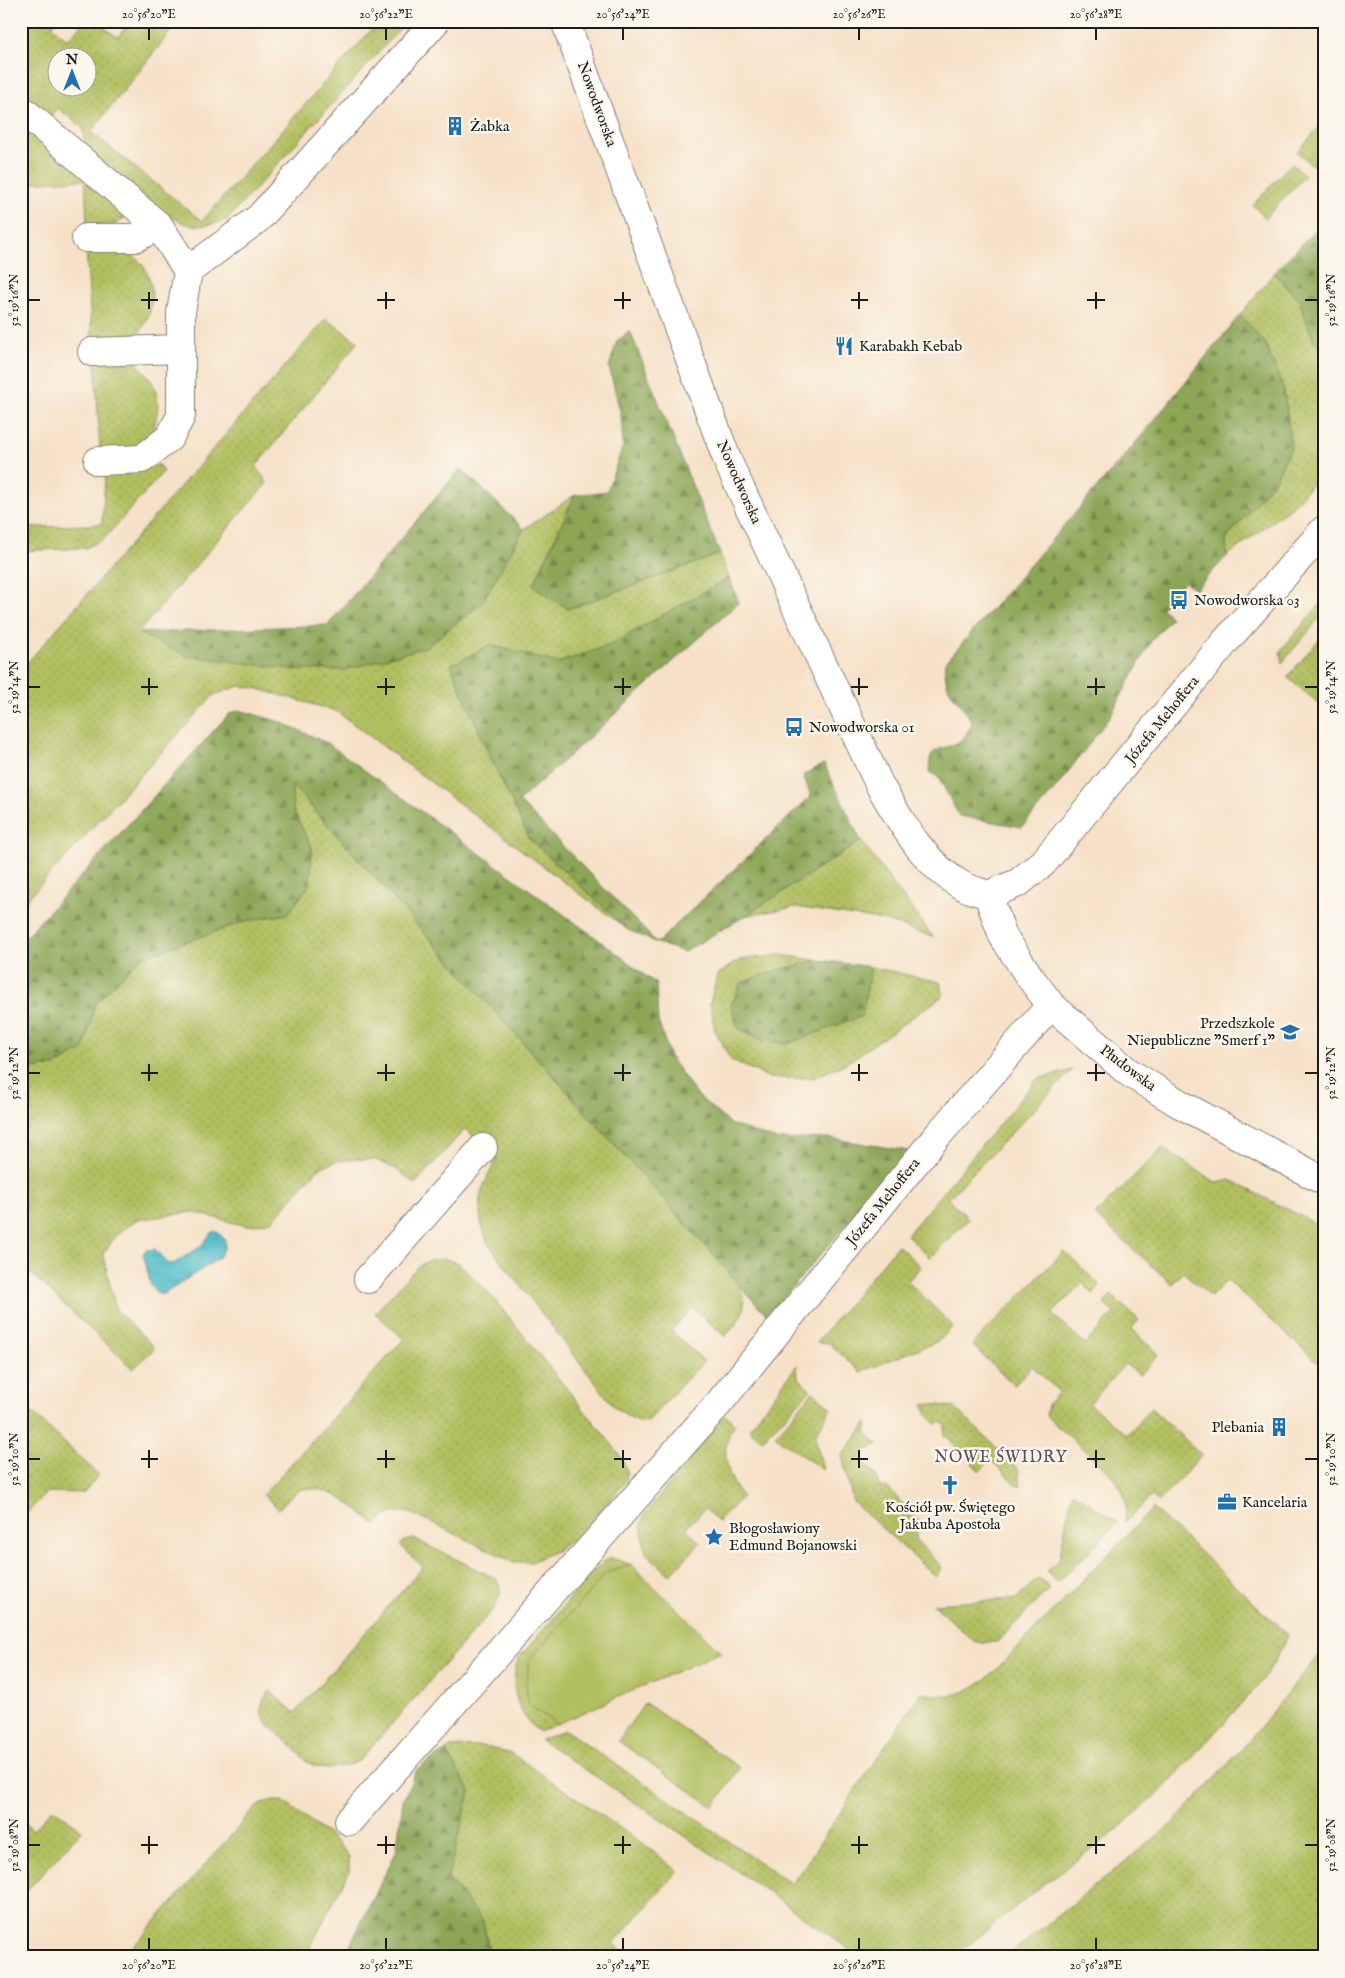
<svg xmlns="http://www.w3.org/2000/svg" width="1345" height="1978" font-family="'IM FELL English',serif">
<defs>
<pattern id="grass-dots" width="8" height="8" patternUnits="userSpaceOnUse" patternTransform="scale(1.25)"><rect width="8" height="8" fill="#b1bf61"/><path d="M2 2h.1M6 6h.1" fill="none" stroke="#98a454" stroke-width="1.8" stroke-linecap="round"/></pattern>
<pattern id="forest-firs" width="22" height="20" patternUnits="userSpaceOnUse" patternTransform="scale(1.25)"><rect width="22" height="20" fill="#8ca657"/><path d="M5 1l3.5 6h-7zM16 11l3.5 6h-7z" fill="#728647"/></pattern>
<pattern id="water-ripples" width="26" height="14" patternUnits="userSpaceOnUse" patternTransform="scale(1.25)"><rect width="26" height="14" fill="#4dbac8"/><path d="M2 4q2-2 4 0t4 0M15 11q2-2 4 0t4 0" fill="none" stroke="#439fab"/></pattern>
</defs>
<rect width="100%" height="100%" fill="#fbf7ec"/>
<filter id="ink" filterUnits="userSpaceOnUse"><feTurbulence type="fractalNoise" baseFrequency=".02" numOctaves="2"/><feDisplacementMap in="SourceGraphic" scale="10" xChannelSelector="R" yChannelSelector="G"/><feConvolveMatrix kernelMatrix="1 2 1 2 8 2 1 2 1" color-interpolation-filters="sRGB"/></filter>
<filter id="wash" filterUnits="userSpaceOnUse"><feTurbulence type="fractalNoise" baseFrequency=".0096" numOctaves="4" result="noise"/><feDisplacementMap in="SourceGraphic" scale="20" xChannelSelector="R" yChannelSelector="G"/><feGaussianBlur stdDeviation="1.12" result="paint"/><feColorMatrix in="noise" values="0 0 0 0 0 0 0 0 0 0 0 0 0 0 0 0 0 1.4 0 .05"/><feComposite in="paint" operator="in"/></filter>
<g filter="url(#wash)">
<rect width="100%" height="100%" fill="#f6e1c8"/>
<!-- grass -->
<path fill="url(#grass-dots)" stroke="#666e3e" fill-rule="evenodd" d="M21,21H56L52,26L68,40L84,21H94L118,37L130,21H169L175,26L91,132L202,221L379,21H407L227,220C215,223 203,228 190,225C162,218 109,168 85,148L83,128L58,108L49,118L21,95ZM58,58H88V88H58Z
M21,121L125,206L124,218L115,225L87,226L85,180L21,183Z
M1324,122V153L1313,166L1297,152Z
M1291,164L1306,175L1265,218L1253,205Z
M86,249C97,249 111,248 121,250C154,259 160,304 142,328C141,330 140,332 138,334C126,342 105,339 92,339Z
M1274,273L1299,300L1314,341L1324,349V470L1294,505L1227,556L1226,539L1274,481L1291,448L1284,390L1264,341L1240,315Z
M326,319L358,342L256,466L267,483L138,633L226,659L299,670L481,604L524,529L575,495L533,586L568,609L720,554L729,578L610,645L558,663L490,645L451,665L490,757L529,838L628,930L336,711L255,688L239,686L214,695L21,906V670Z
M95,360L137,364C165,387 161,416 146,445L100,450Z
M159,465L163,472L104,539L86,548L21,551V528L102,524L105,475L134,474L143,467Z
M1324,600V613L1282,663L1280,651Z
M1324,634V708L1287,677Z
M291,784L728,1271C749,1299 751,1310 725,1336L692,1308L671,1331L704,1361L647,1422L635,1420L615,1408L488,1244C474,1204 477,1196 497,1159L465,1129L415,1184L396,1169L376,1160L355,1159L337,1161L319,1168L272,1221L247,1226L192,1212L136,1220L118,1233L103,1254L116,1310L155,1348L133,1369L27,1270L21,1276V1070L55,1066L84,1049L95,1004L142,957L246,921L288,913L310,884L312,848L293,810Z
M861,841L933,937L886,921L795,907L745,916Z
M779,955L871,967L940,982L943,996L847,1063L813,1078H770L731,1060L715,1031L710,1003L717,975L739,960Z
M1072,1070L948,1199L969,1219L930,1258L907,1235L1037,1079Z
M1162,1148L1217,1183L1230,1180L1324,1228V1368L1227,1280L1211,1297L1183,1272L1172,1284L1095,1215Z
M898,1245L921,1267L908,1281L953,1326L939,1341L860,1372L829,1343L817,1342Z
M1064,1251L1100,1285L1093,1294L1082,1283L1052,1314L1085,1344L1114,1313L1104,1304L1111,1295L1139,1320L1131,1329L1159,1355L1140,1375L1125,1364L1089,1404L1127,1435L1151,1408L1202,1455L1159,1502L1152,1496L1125,1522C1126,1511 1127,1502 1123,1492C1115,1473 1063,1432 1046,1416L1048,1404L1059,1392L1032,1366L1014,1386L972,1345Z
M445,1259L459,1263L490,1294L618,1452L627,1470L626,1481L583,1531L558,1550L531,1562H514L411,1513C393,1511 389,1513 376,1525C358,1510 329,1484 303,1489C294,1491 285,1502 279,1509L263,1495L404,1339L375,1313L417,1267L430,1260Z
M797,1365L798,1377L811,1390L762,1440L749,1429Z
M813,1392L831,1408L815,1436L823,1470L775,1436Z
M21,1402L99,1475L83,1493L47,1492L21,1520Z
M923,1403L954,1407L1018,1468L1021,1485H1016L993,1462H989L979,1472L972,1463V1454L968,1450L961,1452L945,1435V1426L941,1422L936,1424L926,1414V1410Z
M725,1415L735,1424C718,1446 727,1477 742,1497L718,1522L705,1509L686,1528L700,1543L670,1575L646,1553L641,1526L644,1515Z
M867,1423V1434L878,1444L870,1449H866C860,1455 861,1457 864,1465L868,1466L877,1477L878,1484L882,1488L887,1487L906,1507V1513L910,1517H915L922,1524L917,1529L916,1540L942,1567L936,1577L853,1502L842,1455Z
M1072,1492L1118,1522L1057,1584L1047,1570L1059,1560Z
M1153,1508L1288,1635L1275,1661L1259,1685L1161,1791L1116,1831L1044,1884L954,1957H860L764,1889L541,1740L565,1730L792,1884L921,1693C955,1699 966,1694 993,1673Z
M414,1539L497,1579L501,1591L495,1607L359,1761C344,1767 327,1772 311,1764C304,1760 297,1751 291,1745C275,1730 247,1714 270,1691L295,1713L423,1567L400,1545L405,1541Z
M612,1558L632,1565L606,1573L529,1705L557,1724L539,1732C516,1713 509,1687 518,1659L593,1572L604,1561Z
M1038,1579L1044,1582L1049,1589L997,1642H975L933,1604L1016,1599Z
M1317,1657L1324,1663V1957H1006L1173,1823L1249,1741Z
M482,1746L512,1754L642,1843L678,1871L614,1943L629,1957H490L483,1921L448,1878L470,1792L446,1750L449,1748Z
M268,1801H283L333,1838L349,1856V1872L305,1957H124L255,1808Z
M53,1808L82,1830L21,1897V1819L33,1830Z"/>
<!-- forest -->
<path fill="url(#forest-firs)" stroke="#54613a" d="M1318,227L1324,229V349L1314,341L1299,300L1274,273Z
M1240,315L1264,341L1284,390L1291,448L1274,481L1226,539L1227,556L1195,590L1185,581L1162,608L1171,618L1152,640L1109,718L1055,789L1022,827L959,816L938,776L929,772C929,742 942,753 960,741C966,737 968,730 972,724C963,698 941,696 946,662L1133,446Z
M630,331L720,554L568,609L533,586L575,495L607,491L623,446L621,415L609,367L617,341Z
M461,468L524,529L481,604L426,647L345,670H299L187,656L138,633L328,625Z
M729,578L739,602L519,801L657,943L811,796L803,775L824,764L861,841L745,916L684,952L657,943L628,930L529,838L490,757L451,665L490,645L558,663L610,645Z
M239,710L281,722L327,743L610,948L656,984L658,1021L670,1057L696,1094L730,1124L777,1140L828,1138L909,1151L768,1316L742,1289L728,1271L292,785L293,810L312,848L310,884L288,914L246,921L142,957L95,1004L84,1049L55,1066L21,1070V942L229,714Z
M817,960L871,967L862,1016L787,1044L764,1041L738,1028L731,1005L741,983L768,973Z
M446,1750L470,1791L448,1878L483,1921L490,1957H344L396,1852L403,1800L417,1769Z"/>
<!-- park -->
<path fill="#b1bf61" stroke="#666e3e" d="M632,1565L721,1652L557,1724L529,1705L526,1685L529,1661L606,1573Z
M645,1703L740,1768L713,1807L618,1741Z"/>
<!-- water -->
<path fill="url(#water-ripples)" stroke="#346b72" d="M213,1231L219,1233L225,1240V1246L219,1258L164,1294H158L151,1286L143,1253L147,1250L155,1249L167,1263L173,1264L200,1247Z"/>
</g>
<g filter="url(#ink)">
<g fill="none" stroke-linecap="round" stroke-linejoin="round">
<!-- minor casing -->
<g stroke="#897e72" stroke-width="30">
<path id="minor" d="M565,21L728,462L880,786C901,822 925,866 963,886C971,890 980,892 988,895
M21,109L159,226L188,271L259,218L436,21
M86,238H135L159,226
M92,352L181,349
M98,461L142,459L169,438L181,416V312L188,271
M988,895L1018,883L1043,863L1225,642L1324,530
M988,895L1003,936L1029,976L1051,1005L1128,1072L1180,1104L1324,1181
M368,1279L483,1148
M349,1821L719,1403L938,1135L1051,1005"/>
</g>
<!-- minor -->
<use href="#minor" stroke="#fff" stroke-width="28"/>
</g>
</g>
<!-- ticks -->
<path fill="none" stroke="#1c1c1c" stroke-width="2" d="M149,28V40M386,28V40M623,28V40M859,28V40M1096,28V40M149,292V309M386,292V309M623,292V309M859,292V309M1096,292V309M28,300H40M141,300H158M377,300H395M614,300H631M851,300H868M1087,300H1105M1305,300H1318M149,678V695M386,678V695M623,678V695M859,678V695M1096,678V695M28,687H40M141,687H158M377,687H395M614,687H631M851,687H868M1087,687H1105M1305,687H1318M149,1064V1081M386,1064V1081M623,1064V1081M859,1064V1081M1096,1064V1081M28,1073H40M141,1073H158M377,1073H395M614,1073H631M851,1073H868M1087,1073H1105M1305,1073H1318M149,1450V1468M386,1450V1468M623,1450V1468M859,1450V1468M1096,1450V1468M28,1459H40M141,1459H158M377,1459H395M614,1459H631M851,1459H868M1087,1459H1105M1305,1459H1318M149,1836V1854M386,1836V1854M623,1836V1854M859,1836V1854M1096,1836V1854M28,1845H40M141,1845H158M377,1845H395M614,1845H631M851,1845H868M1087,1845H1105M1305,1845H1318M149,1938V1950M386,1938V1950M623,1938V1950M859,1938V1950M1096,1938V1950"/>
<!-- icons -->
<defs>
<g id="building-bare" transform="scale(1.5)"><path d="M-4-6H4V6H1V3H-1V6H-4ZM-2.5-4.3h1.7v1.8h-1.7ZM.8-4.3h1.7v1.8H.8ZM-2.5-1h1.7V.8h-1.7ZM.8-1h1.7V.8H.8Z" fill="#1f6fb2" stroke="#fbf7ec" stroke-width="2.5" paint-order="stroke"/></g>
<g id="restaurant-bare" transform="scale(1.5)"><path d="M-5-6h1v4h1v-4h1v4h1v-4h1v5L-1.5 .5V6h-2V.5L-5-1ZM5-6V6H3V1.5H1.5Q1.5-4 5-6Z" fill="#1f6fb2" stroke="#fbf7ec" stroke-width="2.5" paint-order="stroke"/></g>
<g id="bus-bare" transform="scale(1.5)"><path d="M-5-6H5V4H4V6H2V4H-2V6H-4V4H-5ZM-3.5-4V0h7V-4ZM-3.5 1.2v1.5H-2V1.2ZM2 1.2v1.5H3.5V1.2Z" fill="#1f6fb2" stroke="#fbf7ec" stroke-width="2.5" paint-order="stroke"/></g>
<g id="school-bare" transform="scale(1.5)"><path d="M0-5L7-2L0 1L-7-2ZM-4 1L0 2.5L4 1V4Q0 6-4 4Z" fill="#1f6fb2" stroke="#fbf7ec" stroke-width="2.5" paint-order="stroke"/></g>
<g id="church-bare" transform="scale(1.5)"><path d="M-1.2-6h2.4v3.5h3.3v2.4h-3.3V6h-2.4V-.1h-3.3v-2.4h3.3Z" fill="#1f6fb2" stroke="#fbf7ec" stroke-width="2.5" paint-order="stroke"/></g>
<g id="office-bare" transform="scale(1.5)"><path d="M-6-3h4V-5.5h4V-3h4V5H-6ZM-1-4.5V-3h2v-1.5ZM-6 0V1H6V0Z" fill="#1f6fb2" stroke="#fbf7ec" stroke-width="2.5" paint-order="stroke"/></g>
<g id="sight-bare" transform="scale(1.5)"><path d="M0-6L1.8-2.2L6-1.7L2.9 1.2L3.7 5.4L0 3.3L-3.7 5.4L-2.9 1.2L-6-1.7L-1.8-2.2Z" fill="#1f6fb2" stroke="#fbf7ec" stroke-width="2.5" paint-order="stroke"/></g>
</defs>
<g fill-rule="evenodd">
<use href="#building-bare" x="455" y="126"/>
<use href="#restaurant-bare" x="844" y="346"/>
<use href="#bus-bare" x="1179" y="600"/>
<use href="#bus-bare" x="794" y="727"/>
<use href="#school-bare" x="1290" y="1032"/>
<use href="#building-bare" x="1279" y="1427"/>
<use href="#church-bare" x="950" y="1485"/>
<use href="#office-bare" x="1227" y="1502"/>
<use href="#sight-bare" x="714" y="1537"/>
</g>
<g text-anchor="middle" dominant-baseline="central" stroke-width="5" stroke-linejoin="round" paint-order="stroke">
<!-- street labels -->
<g font-size="15" fill="#1c1c1c" stroke="#fbf7ec">
<text transform="translate(597 104) rotate(70)">Nowodworska</text>
<text transform="translate(739 482) rotate(66)">Nowodworska</text>
<text transform="translate(1162 720) rotate(-51)">Józefa Mehoffera</text>
<text transform="translate(1128 1068) rotate(37)">Płudowska</text>
<text transform="translate(883 1202) rotate(-51)">Józefa Mehoffera</text>
</g>
<!-- poi labels -->
<g font-size="15" fill="#1c1c1c" stroke="#fbf7ec" text-anchor="start">
<text x="470" y="126">Żabka</text>
<text x="859" y="346">Karabakh Kebab</text>
<text x="1194" y="600">Nowodworska 03</text>
<text x="809" y="727">Nowodworska 01</text>
<text x="1275" y="1023" text-anchor="end">Przedszkole<tspan x="1275" dy="17">Niepubliczne "Smerf 1"</tspan></text>
<text x="1264" y="1427" text-anchor="end">Plebania</text>
<text x="1242" y="1502">Kancelaria</text>
<text x="950" y="1507" text-anchor="middle">Kościół pw. Świętego<tspan x="950" dy="17">Jakuba Apostoła</tspan></text>
<text x="729" y="1528">Błogosławiony<tspan x="729" dy="17">Edmund Bojanowski</tspan></text>
</g>
<!-- neighbourhood labels -->
<g font-size="16" letter-spacing="1" fill="#5a4d5c" stroke="#fbf7ec">
<text x="1001" y="1458">NOWE ŚWIDRY</text>
</g>
</g>
<!-- margin -->
<rect width="1345" height="1978" fill="none" stroke="#fbf7ec" stroke-width="55"/>
<!-- north arrow -->
<g transform="translate(72 72)"><circle r="24" fill="#fbf7ec" stroke="#a29f99"/>
<path d="M0-4L9 19L0 12L-9 19Z" fill="#1f6fb2"/>
<text y="-8" font-size="14" font-weight="bold" text-anchor="middle" fill="#1c1c1c">N</text>
</g>
<rect x="28" y="28" width="1290" height="1922" fill="none" stroke="#1c1c1c" stroke-width="2"/>
<g font-size="12" text-anchor="middle" fill="#1c1c1c">
<text x="149" y="18">20°56'20"E</text>
<text x="386" y="18">20°56'22"E</text>
<text x="623" y="18">20°56'24"E</text>
<text x="859" y="18">20°56'26"E</text>
<text x="1096" y="18">20°56'28"E</text>
<text transform="translate(14 300) rotate(-90)" y="4">52°19'16"N</text>
<text transform="translate(1331 300) rotate(-90)" y="4">52°19'16"N</text>
<text transform="translate(14 687) rotate(-90)" y="4">52°19'14"N</text>
<text transform="translate(1331 687) rotate(-90)" y="4">52°19'14"N</text>
<text transform="translate(14 1073) rotate(-90)" y="4">52°19'12"N</text>
<text transform="translate(1331 1073) rotate(-90)" y="4">52°19'12"N</text>
<text transform="translate(14 1459) rotate(-90)" y="4">52°19'10"N</text>
<text transform="translate(1331 1459) rotate(-90)" y="4">52°19'10"N</text>
<text transform="translate(14 1845) rotate(-90)" y="4">52°19'08"N</text>
<text transform="translate(1331 1845) rotate(-90)" y="4">52°19'08"N</text>
<text x="149" y="1969">20°56'20"E</text>
<text x="386" y="1969">20°56'22"E</text>
<text x="623" y="1969">20°56'24"E</text>
<text x="859" y="1969">20°56'26"E</text>
<text x="1096" y="1969">20°56'28"E</text>
</g>
</svg>
